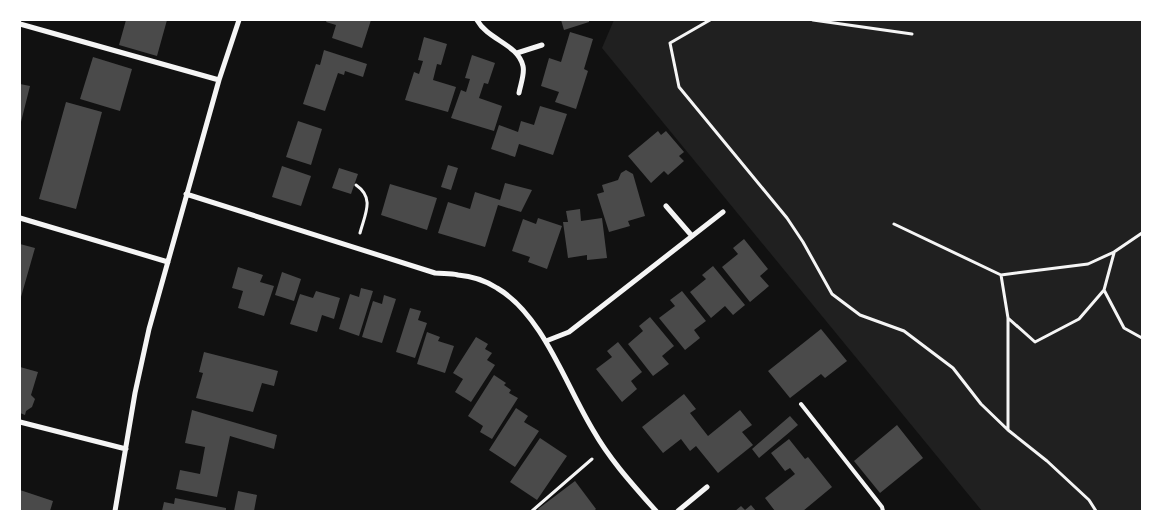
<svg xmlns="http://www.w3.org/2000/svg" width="1162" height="531" font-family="Helvetica,sans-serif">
<rect width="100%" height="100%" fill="#111"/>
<!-- green -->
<path fill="#202020" d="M614,20H1142V511H982L602,48Z"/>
<!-- building -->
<path fill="#4a4a4a" d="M126,20H167L157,56L119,45Z
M327,20H371L362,48L332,38L336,25L326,22Z
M561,20H589V22L564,30Z
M570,32L593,39L584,69L588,71L576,109L555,102L559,92L541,86L549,58L561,62Z
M424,37L447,44L441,65L437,64L433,80L456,87L448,112L405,100L414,72L419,74L423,61L418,60Z
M324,50L367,64L363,77L345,71L344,75L338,73L325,111L303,104L316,64L320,65Z
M472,55L495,63L488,84L484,83L479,98L502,106L494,131L451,118L461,90L466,92L470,79L465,78Z
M93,57L132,69L120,111L80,99Z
M20,84L30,86L21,122L20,121Z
M66,102L102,112L76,209L39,199Z
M540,106L567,114L553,155L519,144L515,157L491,149L499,125L518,132L521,121L534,125Z
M298,121L322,129L311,165L286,157Z
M658,131L661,135L666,131L684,152L679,156L684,161L668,175L664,171L651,183L628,156Z
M448,165L458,168L451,190L441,187Z
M282,166L311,176L301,206L272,197Z
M339,168L358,174L351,194L332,188Z
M626,170L633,174L645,216L628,221L630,226L609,232L597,194L604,192L602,185L618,180L621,173Z
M505,183L532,190L521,212L498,205L485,247L438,233L448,202L470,209L475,192L500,200Z
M390,184L437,198L427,230L381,215Z
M580,209L581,221L602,218L607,258L587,260V255L568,258L563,222H568L566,211Z
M538,218L562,226L547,269L528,262L530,257L512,251L523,219L536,224Z
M744,239L768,269L760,276L769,286L750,302L722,267L738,254L733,248Z
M20,244L35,248L21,297H20Z
M713,266L745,305L733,315L725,306L711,318L690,292L706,279L702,275Z
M238,267L263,275L260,282L274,286L264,316L238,308L243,291L232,288Z
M282,272L301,279L294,301L275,295Z
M361,288L373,291L359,336L339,329L350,294L359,297Z
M316,291L340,298L334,319L322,315L317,332L290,324L300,294L313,298Z
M682,291L706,321L694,330L700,338L685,350L659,318L675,306L670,300Z
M384,295L396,299L382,343L362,337L373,301L382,304Z
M410,308L421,311L418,320L427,323L415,358L396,352Z
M650,317L674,346L662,356L669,364L653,376L628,344L643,331L639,326Z
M821,329L847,361L825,378L821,374L790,398L768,371Z
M427,332L440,337L438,341L454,346L445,373L417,364Z
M476,337L488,344L485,349L492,353L487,360L495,365L471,402L455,392L463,379L453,373Z
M618,342L642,372L631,381L637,389L622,402L596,369L612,357L607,351Z
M204,352L278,371L274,386L262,383L253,412L196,398L203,373L199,372Z
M20,367L38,372L31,395L35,399L32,407L26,411L25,415L20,413Z
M494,375L506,383L504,385L511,390L509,393L518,398L492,439L480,432L483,426L468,416Z
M684,394L696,409L690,413L708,436L740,410L752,425L742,432L753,445L718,473L696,446L690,451L681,439L663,453L642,427Z
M516,408L528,416L524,422L539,431L515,467L489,450Z
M192,410L277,435L274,449L230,436L217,497L176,489L180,470L200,474L205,447L185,443Z
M790,416L798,425L759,458L752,449Z
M897,425L923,458L880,493L854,461Z
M540,438L567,456L537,500L510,482Z
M789,439L805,459L808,457L832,487L803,511H775L765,498L795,474L790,468L785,471L771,453Z
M575,481L596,509L594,511H539L538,509Z
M20,490L53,501L50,511H20Z
M238,491L257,495L254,511H234Z
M175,498L226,508V511H162L164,502L174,504Z
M751,505L756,511H735L741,506L745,510Z"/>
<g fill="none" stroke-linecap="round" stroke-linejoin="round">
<!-- path -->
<path stroke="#f5f5f5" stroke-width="3" d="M710,20L670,43L679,87L787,218L803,242L832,294L860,315L904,331L953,368L981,404L1008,430L1047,461L1089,500L1096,511
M813,20L912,34
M356,185C375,198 365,214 360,233
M894,224L1001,275
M1114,253L1104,290L1124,328L1142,338
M1008,318L1035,342L1079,319L1104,290
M1008,430V318L1001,275L1088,264L1114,252L1142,233
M532,511L592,459"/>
<!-- service -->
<path stroke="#f5f5f5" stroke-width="4" d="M801,404L882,507L883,511"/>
<!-- minor -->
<path stroke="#f5f5f5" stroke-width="5" d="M477,20C488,40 518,44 523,66C525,74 520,86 519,93
M20,24L219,80
M517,53L542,45
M186,194L435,273C443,274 450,273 458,275C471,276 486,281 497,288C543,315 566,386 593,430C610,460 633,485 656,511
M666,206L692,236
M20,218L168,262
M546,341L569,332L723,212
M20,422L126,449
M115,511L135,393L149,329L219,80L239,20
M678,511L707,487"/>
</g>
<!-- border -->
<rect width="1162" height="531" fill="none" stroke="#ffffff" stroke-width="42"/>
</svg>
